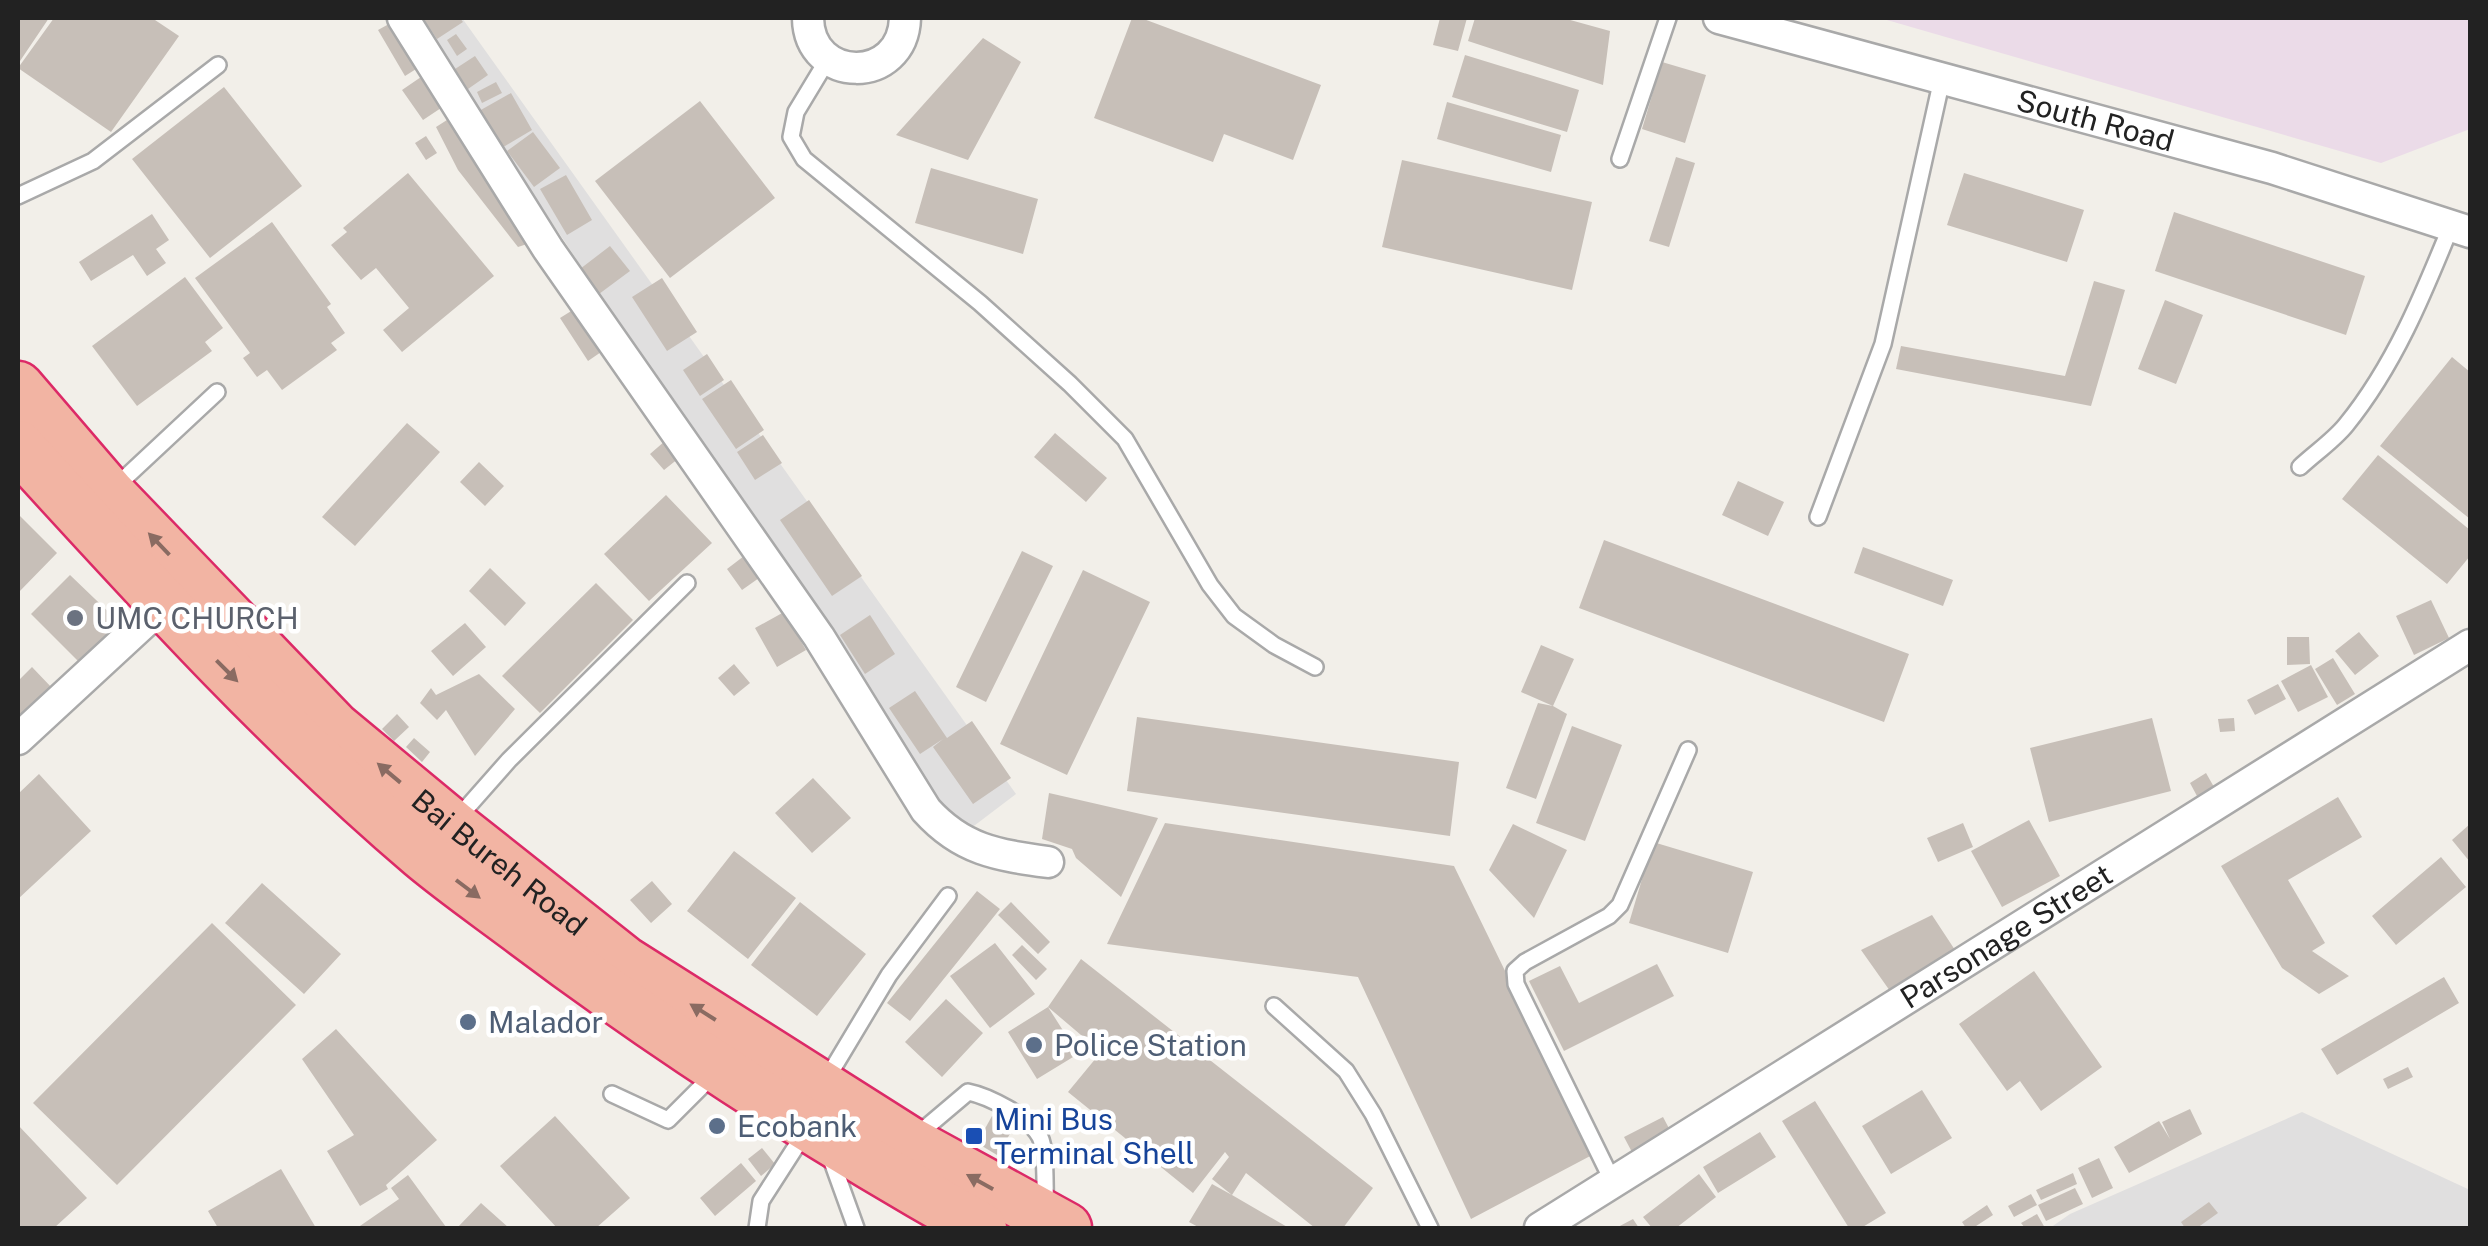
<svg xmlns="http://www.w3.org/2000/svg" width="2488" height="1246" font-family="'Public Sans',sans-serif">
<rect width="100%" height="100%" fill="#f2efe9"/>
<!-- residential -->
<path fill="#e0dfdf" d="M415,18H462L1016,794L962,835Z
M2302,1112L2470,1190V1228H2050L2070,1214Z"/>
<!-- industrial -->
<path fill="#ebdbe8" d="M1880,18H2470V129L2381,163Z"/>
<!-- building -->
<path fill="#c7bfb8" d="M18,18H49L18,64Z
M54,18H152L179,36L111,132L18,68Z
M423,18H460L463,22L437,39Z
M1132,18H1141L1321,85L1293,160L1224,134L1213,162L1094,118Z
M1440,18H1467L1458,51L1433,45Z
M1475,18H1563L1610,31L1603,85L1468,41Z
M398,19L424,64L405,76L378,30Z
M456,34L467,49L457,56L447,40Z
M983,38L1021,62L968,160L896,135Z
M1465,55L1579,90L1567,132L1452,97Z
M475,56L488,75L468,89L455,69Z
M1662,62L1706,75L1685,143L1642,129Z
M421,77L441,108L423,120L402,90Z
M496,82L502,93L482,103L477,92Z
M224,87L302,186L210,258L132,159Z
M511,93L532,130L500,149L479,111Z
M700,101L775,198L670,278L595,181Z
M1447,102L1561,135L1551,172L1437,139Z
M447,120L456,133L467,136L533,242L518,247L458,170L436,127Z
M533,132L560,168L534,187L507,151Z
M426,136L437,153L426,160L415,143Z
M1676,157L1695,163L1669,247L1649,241Z
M1402,160L1592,202L1572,290L1382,247Z
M931,168L1038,199L1023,254L915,223Z
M408,173L494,276L402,352L383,330L409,308L376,268L361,280L331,245L347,232L343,228Z
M1964,173L2084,210L2067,262L1947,225Z
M566,175L592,220L567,235L540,189Z
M2174,212L2365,276L2346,335L2155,271Z
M152,214L169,240L156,249L166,263L147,276L133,255L91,281L79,262Z
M272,222L331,304L327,307L345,333L331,343L337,350L282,390L267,370L257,377L243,358L250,353L195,278Z
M610,246L630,271L599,294L580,269Z
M185,277L223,328L205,342L212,351L137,406L92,346Z
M662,278L697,332L667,351L632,297Z
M2094,281L2125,290L2091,406L1896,369L1901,346L2065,376Z
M2165,300L2203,315L2176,384L2138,369Z
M576,308L604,350L588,361L560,318Z
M707,354L724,380L700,396L683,370Z
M2452,357L2470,372V519L2380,446Z
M731,380L764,430L736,449L702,399Z
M407,423L440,452L355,546L322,517Z
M1055,433L1107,478L1086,502L1034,457Z
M763,435L782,463L755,480L737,452Z
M665,441L679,458L664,470L650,454Z
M2378,455L2470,530V556L2447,584L2342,499Z
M479,462L504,486L485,506L460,482Z
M1738,481L1784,502L1768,536L1722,515Z
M666,495L712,543L649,601L604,554Z
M809,500L862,576L832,596L780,520Z
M18,514L57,553L18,593Z
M1604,540L1909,654L1884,722L1579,608Z
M1863,547L1953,580L1943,606L1854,573Z
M1022,551L1053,566L986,702L956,687Z
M744,556L759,578L742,590L727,569Z
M490,568L526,603L505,626L469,591Z
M1083,570L1150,602L1067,775L1000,744Z
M70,575L119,622L79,662L31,614Z
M596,583L633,620L540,713L502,676Z
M2431,600L2449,638L2414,655L2396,616Z
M784,612L806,650L777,667L755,628Z
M870,615L895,654L865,674L840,635Z
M465,623L486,647L453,676L431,651Z
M2359,632L2379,656L2355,675L2335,651Z
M2287,637H2309L2310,664L2287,665Z
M1541,645L1574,659L1553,706L1567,714L1536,799L1506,788L1538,703L1553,706L1521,692Z
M2333,658L2355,694L2337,705L2315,669Z
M734,664L750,683L734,696L718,678Z
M2311,665L2328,697L2298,712L2281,681Z
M32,667L53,689L18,723V681Z
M479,674L515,709L475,756L446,710L437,720L420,703L431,688L436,695Z
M2278,684L2286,699L2255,715L2247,700Z
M915,691L947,738L972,721L1011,778L973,804L933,747L943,739L920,754L889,708Z
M397,714L409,727L394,741L382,729Z
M1137,717L1459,762L1450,836L1127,791Z
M2152,718L2171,791L2049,822L2030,748Z
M2234,718L2235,731L2220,732L2218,719Z
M1572,726L1622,745L1585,841L1536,823Z
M414,738L430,752L422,762L406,747Z
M2206,773L2214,787L2197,796L2190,783Z
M39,774L91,831L18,899V794Z
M813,778L851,818L812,853L775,813Z
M1049,793L1158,818L1121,897L1076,858L1072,849L1042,839Z
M2338,797L2362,837L2288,880L2325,943L2312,951L2349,976L2319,994L2282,968L2221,866Z
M2029,820L2060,876L2002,907L1971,851Z
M1165,823L1454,866L1594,1154L1471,1219L1358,977L1107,944Z
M1963,823L1973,847L1938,862L1927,838Z
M1513,824L1567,850L1534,918L1489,870Z
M2470,824V862L2452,840Z
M1653,842L1753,872L1728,953L1629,923Z
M734,851L796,898L748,959L687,911Z
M2441,857L2466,887L2396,945L2372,916Z
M652,881L672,904L651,923L630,900Z
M262,883L341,954L304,994L225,923Z
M977,891L1000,909L910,1021L887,1003Z
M800,902L866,954L817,1016L751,965Z
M1011,902L1050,942L1038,954L998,915Z
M1932,915L1955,950L1890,991L1861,950Z
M212,923L296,1005L117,1185L33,1103Z
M995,943L1035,994L990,1028L950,976Z
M1022,945L1047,969L1036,980L1012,955Z
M1081,959L1373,1188L1343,1228H1315L1246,1173L1232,1195L1289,1228H1200L1189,1222L1212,1184L1232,1195L1212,1179L1229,1157L1225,1152L1193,1193L1068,1092L1101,1052L1048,1007Z
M1657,964L1674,996L1564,1051L1529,981L1560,966L1579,1003Z
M2034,971L2102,1067L2041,1111L2020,1081L2007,1091L1959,1024Z
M2444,977L2459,1003L2337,1075L2321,1049Z
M946,999L983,1033L942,1077L905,1042Z
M1048,1007L1078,1054L1037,1079L1008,1032Z
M336,1029L437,1140L386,1185L388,1189L360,1206L327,1151L354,1135L302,1059Z
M2408,1067L2413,1077L2388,1089L2383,1079Z
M1922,1090L1952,1138L1891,1174L1862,1126Z
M1815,1101L1886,1213L1861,1228H1849L1782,1121Z
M2190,1109L2202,1134L2129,1173L2114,1147L2159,1121L2170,1139L2162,1122Z
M555,1116L630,1198L596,1228H557L500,1166Z
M992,1116L1013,1129L997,1155L977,1143Z
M1663,1117L1672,1134L1633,1154L1624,1137Z
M18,1125L87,1198L54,1228H18Z
M1760,1132L1776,1157L1718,1193L1703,1167Z
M762,1148L775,1164L761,1176L748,1159Z
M2099,1158L2113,1188L2092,1198L2078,1168Z
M741,1163L756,1181L715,1216L700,1198Z
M281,1169L316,1228H218L208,1211Z
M2073,1173L2077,1184L2041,1200L2036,1190Z
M1699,1174L1716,1197L1676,1228H1652L1643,1217Z
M408,1175L446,1227L357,1228L399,1199L391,1188Z
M2075,1188L2083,1204L2046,1221L2038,1205Z
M2031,1194L2037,1205L2014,1217L2008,1206Z
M2209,1202L2218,1213L2197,1228H2185L2181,1222Z
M481,1203L509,1228H457Z
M1987,1205L1993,1215L1973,1228H1966L1962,1222Z
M2037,1214L2045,1228H2025L2021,1223Z
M1633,1219L1639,1228H1616Z"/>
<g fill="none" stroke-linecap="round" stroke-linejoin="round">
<!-- service casing -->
<g stroke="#a9a9a9" stroke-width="20">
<path id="service" d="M828,59L796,112L791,137L804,159L980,303L1070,384L1125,439L1210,585L1234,616L1274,645L1315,667
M1620,159L1668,18
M18,196L93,161L218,65
M2300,467C2315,453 2334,440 2346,425C2394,366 2423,295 2451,226
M112,490L217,392
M1818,517L1883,344L1942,79
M456,820L509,760L687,583
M1274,1006L1346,1071L1373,1114L1430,1228
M826,1080L889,975L948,896
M612,1094L668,1120L716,1072
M916,1136L968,1092C988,1096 1030,1117 1040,1137C1047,1151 1044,1191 1046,1208
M830,1156L856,1228
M1613,1182L1516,984L1515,971L1525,962L1609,916L1620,905L1688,750
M757,1228L761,1201L806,1131"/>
</g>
<!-- minor casing -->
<g stroke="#a9a9a9" stroke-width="35">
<g id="minor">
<path d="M403,18L548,249L819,637L926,810C962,850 997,855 1048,862"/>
<path d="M808,18C809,84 903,85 905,18"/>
<path id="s1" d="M1719,18L2272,168L2470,232"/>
<path d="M18,739L162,606"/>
<path id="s2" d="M1540,1228L2470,645"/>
</g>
</g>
<!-- trunk casing -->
<g stroke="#dc2a67" stroke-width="55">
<g id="trunk">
<path id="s3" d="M18,387L109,493L335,728L452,825L625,962L909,1142L1066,1228"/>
<path d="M18,446C147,587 275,729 422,854C453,880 486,903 518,927C665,1038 821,1138 981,1228"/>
</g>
</g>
<!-- service -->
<use href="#service" stroke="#fff" stroke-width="15"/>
<!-- minor -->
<use href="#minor" stroke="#fff" stroke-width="30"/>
<!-- trunk -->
<use href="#trunk" stroke="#f2b4a3" stroke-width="50"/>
</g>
<!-- one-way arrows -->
<defs><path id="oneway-solid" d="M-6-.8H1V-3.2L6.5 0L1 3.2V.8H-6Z" transform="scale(2.5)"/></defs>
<g fill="#8a6b62">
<use href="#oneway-solid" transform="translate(159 544) rotate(-134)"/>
<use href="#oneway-solid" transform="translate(227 671) rotate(45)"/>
<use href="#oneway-solid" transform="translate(389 773) rotate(-140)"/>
<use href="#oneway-solid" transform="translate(468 889) rotate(37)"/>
<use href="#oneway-solid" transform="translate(703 1012) rotate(-148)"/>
<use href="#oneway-solid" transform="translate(980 1182) rotate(-151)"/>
</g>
<!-- markers -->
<circle fill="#6b7280" stroke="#fff" stroke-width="4" cx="75" cy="618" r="10"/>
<g fill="#5c6f8a" stroke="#fff" stroke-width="4">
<circle cx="468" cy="1022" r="10"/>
<circle cx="1034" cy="1045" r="10"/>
<circle cx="717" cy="1126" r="10"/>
</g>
<rect fill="#1a4fb4" stroke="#fff" stroke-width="4" x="964" y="1126" width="20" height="20" rx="5"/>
<g text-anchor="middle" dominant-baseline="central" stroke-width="9" stroke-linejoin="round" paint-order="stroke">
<!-- street labels -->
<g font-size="30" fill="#222" stroke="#fff">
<text stroke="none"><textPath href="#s1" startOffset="390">South Road</textPath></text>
<text stroke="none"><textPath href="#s3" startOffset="678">Bai Bureh Road</textPath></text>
<text stroke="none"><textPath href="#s2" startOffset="550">Parsonage Street</textPath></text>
</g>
<!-- worship labels -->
<g font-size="30" fill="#5b616d" stroke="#fff" text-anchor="start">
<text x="95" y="618">UMC CHURCH</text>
</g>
<!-- service labels -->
<g font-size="30" fill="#4e5e75" stroke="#fff" text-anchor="start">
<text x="488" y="1022">Malador</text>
<text x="1054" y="1045">Police Station</text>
<text x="737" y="1126">Ecobank</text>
</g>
<!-- transit labels -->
<g font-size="30" fill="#164399" stroke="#fff" text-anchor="start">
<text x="994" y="1119">Mini Bus<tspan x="994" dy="34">Terminal Shell</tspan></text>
</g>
</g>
<!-- border -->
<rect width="2488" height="1246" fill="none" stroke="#222222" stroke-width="40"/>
</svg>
